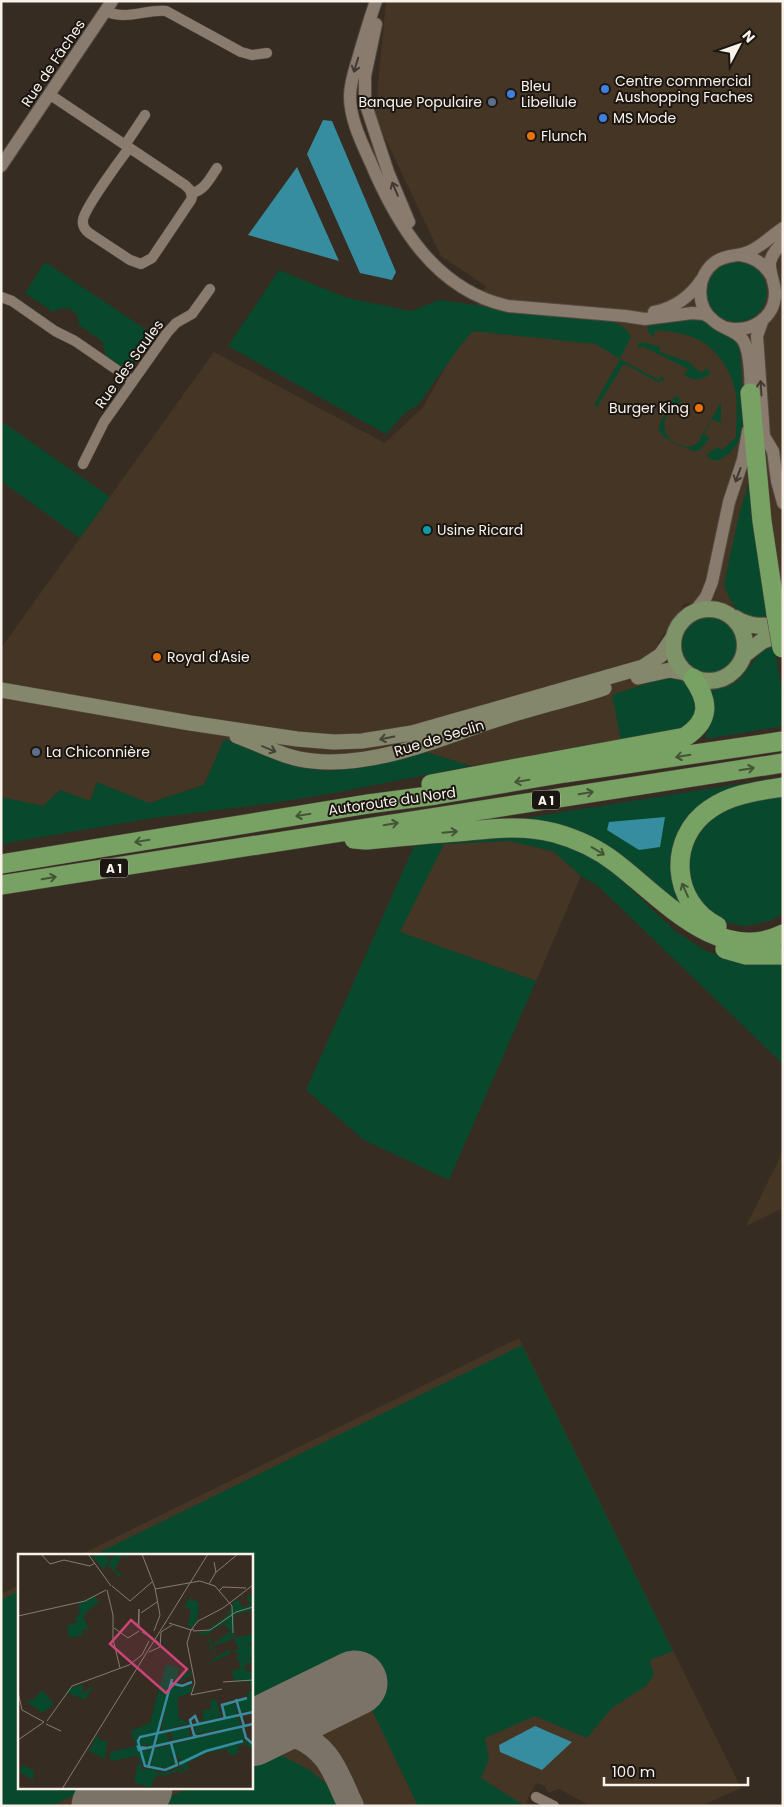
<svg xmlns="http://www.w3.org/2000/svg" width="784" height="1807" font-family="Poppins,sans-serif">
<rect width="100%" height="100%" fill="#372c21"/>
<!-- built -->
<path fill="#453524" d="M386,1H783V608L739,607L713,599L684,604L658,643L667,677L621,740L471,766L422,751L369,766L326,771L294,766L225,739L204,785L148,804L97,782L90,801L60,790L43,807L1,797V648L214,352L385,443L423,407L460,341L486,286L441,256L375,117Z
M509,841L553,851L581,876L536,981L399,932L444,844Z
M783,1151V1208L746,1226Z
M519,1338L741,1788L701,1806H591L559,1789L549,1793L544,1786L536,1783L526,1802L533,1806H1V1594L19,1585V1788H251V1556H78Z"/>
<!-- green -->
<path fill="#08492e" d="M45,262L154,335L131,367L124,368L106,356L102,341L79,325C79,309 66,304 53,312L25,293Z
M707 292a30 30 0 1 1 60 0a30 30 0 1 1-60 0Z
M279,270L347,298L411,311L439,300L576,319L610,321L618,324L627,330L631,337L620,359L659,380L661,376L664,378V380L658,382L627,365H623L597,407L594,405L620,359L596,344L473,331L460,346L418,405L406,412L386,434L228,346Z
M699,316L737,341L740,352C741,373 747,421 740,438C736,448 727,456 718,461L710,459L707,456L708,453L718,447L722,450L736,437C736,422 738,405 735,390C731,370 716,348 697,339C684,333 669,331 655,330L654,337L648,332V327L651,324Z
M643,342L660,347V352L689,362L701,373L707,368L710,374C701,381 694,381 684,375L688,369L642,346L640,348L637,346L639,343Z
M675,396L682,400C679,404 673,406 670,410C657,429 668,444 688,447L697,444L721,402V423L712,419L704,434L710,438L699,451C691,452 666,440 661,434C659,431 659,429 659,425Z
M1,421L110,497L80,538L1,481Z
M750,479L769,613C748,629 728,604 724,583L740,511Z
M680 644a29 29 0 1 1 58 0a29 29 0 1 1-58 0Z
M774,643L783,698V726L706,739L710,690L730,685L738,681L760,653Z
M667,677C691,679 695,690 697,712L684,728L621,740L612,695Z
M224,739L294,766L326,771L369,766L422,751L471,766L334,793L266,804L153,818L1,844V797L43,806L60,790L90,801L97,782L149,803L204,785Z
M783,777V783L687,822L691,912L635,871L513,820Z
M783,795V914L769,921L746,926L733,924L720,920L702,904L690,885L687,863L698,831L724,808Z
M515,835L551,840L585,852L613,872L675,931L706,951L751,965L783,963V1064L598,886L581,876L553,851L509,841L444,844L400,932L536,981L449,1180L364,1140L306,1090L414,846Z
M522,1345L673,1651L650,1660L654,1675L646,1686L612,1708L587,1738L535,1716L485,1738L489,1759L481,1778L525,1806H418L348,1660L251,1708V1556H92Z
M19,1591V1788H88L52,1806H1V1600Z
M268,1748L311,1771L328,1785L338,1806H152L188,1788H251V1757Z"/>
<!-- water -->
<path fill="#368d9f" d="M323,120L332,121L396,272L392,280L360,273L307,154Z
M297,167L339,261L248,235Z
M665,817L660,847L639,850L607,830L609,822Z
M535,1726L572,1742L542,1770L500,1752L499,1745Z"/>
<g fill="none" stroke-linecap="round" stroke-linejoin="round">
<!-- taxiway -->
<path stroke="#7b7268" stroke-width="26" d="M260,1729C285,1728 310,1737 326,1757C337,1771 343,1790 351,1806"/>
<!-- runway -->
<path stroke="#7b7268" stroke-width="65" d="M251,1734L355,1683
M104,1806L140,1788"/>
<!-- minor casing -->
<g stroke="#534940" stroke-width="11">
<path id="minor" d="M106,11C125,21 146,9 166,11L241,52L252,55L267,53
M49,94L185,185L190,190L192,197L191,200L152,258L141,264L130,260L89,233C85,230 82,226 83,220C84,209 120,160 129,148
M125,145L145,115
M192,193C205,190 210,178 217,168
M1,297L12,301L55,331L75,341L133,381
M83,464L104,422L167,333L176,323L192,314L210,289
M536,1797L554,1806"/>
</g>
<!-- tertiary casing -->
<g stroke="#534940" stroke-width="14">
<path id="tertiary" d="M376,1C370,18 365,35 360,52C356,67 350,81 350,96C350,119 361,141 370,161C397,225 435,290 508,306L625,316L645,319L692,313L704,314L711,318
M376,24L365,76V102L388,172L409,222
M1,166L112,1
M740,255C754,257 765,264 772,277
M654,312C675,308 690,297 702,279
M763,319L757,336L764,436L773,451L777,481L783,503
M728,328C751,333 775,318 775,293C775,282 769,273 770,262C772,254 777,248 783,242
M750,401C751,386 751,353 743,340C736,330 723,329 714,321C695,306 696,276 715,262C726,254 737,257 748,252C761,247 771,236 783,228
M695,611L706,597L712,582L729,502L743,460L748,431"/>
</g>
<!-- secondary casing -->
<g stroke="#534940" stroke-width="16">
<path id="secondary" d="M638,677L670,670L687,673
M1,690L190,723L297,739L334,742L362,741L412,733L643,667L661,655L674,636
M237,736C262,745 286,759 313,761C368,767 432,743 483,724C523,710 564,701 604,688"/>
</g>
<!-- primary casing -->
<g stroke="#534940" stroke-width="18">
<path id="primary" d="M673 645a36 36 0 1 1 72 0a36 36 0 1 1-72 0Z
M735,618C751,628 765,627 783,623
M744,655L762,641L783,633"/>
</g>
<!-- motorway casing -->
<g stroke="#534940" stroke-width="20">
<path id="motorway" d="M750,393L762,521L776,614
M431,784L685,737C711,720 709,701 693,678
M354,839L366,840C397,837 427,834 457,832C490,829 522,824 555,833C577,839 598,849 616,863C662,898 719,966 783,934
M1,864L368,804L436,795L565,773L783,741
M1,885L783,763
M717,926C671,903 667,838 710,809C731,794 758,791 783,787
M725,949L746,955H783"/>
</g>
<!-- minor -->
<use href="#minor" stroke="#897c6f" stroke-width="10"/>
<!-- tertiary -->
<use href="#tertiary" stroke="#897c6f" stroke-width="12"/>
<!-- secondary -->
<use href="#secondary" stroke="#84876b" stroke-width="15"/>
<!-- primary -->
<use href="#primary" stroke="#7e9368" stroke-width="16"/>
<!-- motorway -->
<use href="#motorway" stroke="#77a263" stroke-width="19"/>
<!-- motorway-bridge casing -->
<g stroke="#534940" stroke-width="20" stroke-linecap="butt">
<path id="motorway-bridge" d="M776,614L782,648"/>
</g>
<!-- motorway-bridge -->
<use href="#motorway-bridge" stroke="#77a263" stroke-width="19"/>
</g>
<!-- one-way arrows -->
<defs><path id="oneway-shaft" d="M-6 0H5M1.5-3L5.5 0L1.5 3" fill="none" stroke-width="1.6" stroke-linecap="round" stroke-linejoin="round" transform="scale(1.25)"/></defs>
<g stroke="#423a32">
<use href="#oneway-shaft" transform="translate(356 65) rotate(107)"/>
<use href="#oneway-shaft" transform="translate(395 189) rotate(-113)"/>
<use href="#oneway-shaft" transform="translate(761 388) rotate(-94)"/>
<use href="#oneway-shaft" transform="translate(738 475) rotate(110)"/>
</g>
<g stroke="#454335">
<use href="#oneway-shaft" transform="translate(387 738) rotate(169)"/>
<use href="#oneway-shaft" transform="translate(269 749) rotate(22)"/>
</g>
<g stroke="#445536">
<use href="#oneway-shaft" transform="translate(683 756) rotate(171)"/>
<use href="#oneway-shaft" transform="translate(747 769) rotate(-9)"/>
<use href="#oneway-shaft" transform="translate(522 781) rotate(170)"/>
<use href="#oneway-shaft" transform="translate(586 793) rotate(-9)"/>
<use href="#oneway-shaft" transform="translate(303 815) rotate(171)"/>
<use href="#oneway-shaft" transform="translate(391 824) rotate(-9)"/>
<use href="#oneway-shaft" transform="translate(450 832) rotate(-5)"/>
<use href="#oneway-shaft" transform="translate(142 841) rotate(171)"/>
<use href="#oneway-shaft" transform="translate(598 851) rotate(31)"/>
<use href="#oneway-shaft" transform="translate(49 878) rotate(-9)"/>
<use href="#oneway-shaft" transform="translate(685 890) rotate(-114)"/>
</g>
<!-- markers -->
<g fill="#3f7fe0" stroke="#1b1611" stroke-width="2">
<circle cx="605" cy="89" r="5"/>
<circle cx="511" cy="94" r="5"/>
<circle cx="603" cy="118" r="5"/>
</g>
<g fill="#5c6f8a" stroke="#1b1611" stroke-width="2">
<circle cx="492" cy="102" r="5"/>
<circle cx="36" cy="752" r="5"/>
</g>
<g fill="#e8710a" stroke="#1b1611" stroke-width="2">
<circle cx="531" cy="136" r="5"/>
<circle cx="699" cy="408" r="5"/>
<circle cx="157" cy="657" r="5"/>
</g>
<circle fill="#0f9aa8" stroke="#1b1611" stroke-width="2" cx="427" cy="530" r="5"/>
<g text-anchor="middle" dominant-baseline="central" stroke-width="4" stroke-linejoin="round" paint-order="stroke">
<!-- shield labels -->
<g fill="#1b1611" stroke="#b6b0aa" stroke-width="1">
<rect x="532" y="790.5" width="28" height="19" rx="4"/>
<rect x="100" y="858.5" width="28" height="19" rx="4"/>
</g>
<g font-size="12" font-weight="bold" fill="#f9f2eb">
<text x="546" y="800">A 1</text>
<text x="114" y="868">A 1</text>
</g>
<!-- street labels -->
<g font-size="14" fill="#f9f2eb" stroke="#1b1611">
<text transform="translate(53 63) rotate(-56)">Rue de Fâches</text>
<text transform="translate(129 364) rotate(-54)">Rue des Saules</text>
<text transform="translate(439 738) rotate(-17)">Rue de Seclin</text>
<text transform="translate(392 801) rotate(-8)">Autoroute du Nord</text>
</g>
<!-- poi labels -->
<g font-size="14" fill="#f9f2eb" stroke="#1b1611" text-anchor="start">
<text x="615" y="81">Centre commercial<tspan x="615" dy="16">Aushopping Faches</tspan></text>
<text x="521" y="86">Bleu<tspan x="521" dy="16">Libellule</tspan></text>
<text x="482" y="102" text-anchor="end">Banque Populaire</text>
<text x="613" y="118">MS Mode</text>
<text x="541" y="136">Flunch</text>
<text x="689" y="408" text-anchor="end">Burger King</text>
<text x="437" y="530">Usine Ricard</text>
<text x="167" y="657">Royal d'Asie</text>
<text x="46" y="752">La Chiconnière</text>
</g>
</g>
<!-- overview -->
<g transform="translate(18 1554)">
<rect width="235" height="235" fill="#372c21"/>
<path d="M78,0H95L89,1L91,5L86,16L75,3ZM114,0L110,1V6L108,1L103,3L96,16L104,20L101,23L90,11L95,2L98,4L96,1ZM233,41L235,56L216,61V80L217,84L235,80V88L224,93L235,90V101L231,106H235V111L224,106L230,110L226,112L229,117L235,119V133H232V128L217,127L213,117L223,114L219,103L222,100L214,97L221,95L214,80H211L215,84L210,87L194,92L199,103L212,95L211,100L186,112L198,104L194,94L189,96L193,93L188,80H177L188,77L209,62L218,44L225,53L234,51L228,44ZM213,65L206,71L213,77L194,91L189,80ZM76,42L81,47L65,62L71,75L64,76L65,81L51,84L49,71L59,69L56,64L64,61L57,60L62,58L60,50ZM172,44L181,49L179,66L174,73H170L173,55L166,53ZM148,110L161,114L159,122L165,125L166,121L174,117V120L164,127L153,125L139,178L119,183L124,207L121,210L125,211L123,215L137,216L138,220L139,216L142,221L144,217L147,221L150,216L153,219L154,214L156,217L158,213L161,215L160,211L165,218L163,220L161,216L147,222L139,221L132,234L116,228L120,209L122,208L120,201L95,207L91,203L93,198L118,192L113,177L132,169ZM153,129H159L162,134L176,131L172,139L159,144L161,165L172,169L143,177ZM65,130L64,140L76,131L67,146L48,138L52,134ZM24,136L36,150L24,159L8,147L15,146ZM235,137V157L223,158L220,147L230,144L229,138ZM198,145L203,163L180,168L186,164L184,156H193L192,147ZM205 156a7 7 0 1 1 14 0a7 7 0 1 1-14 0ZM220,162L222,172L177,180L178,171ZM170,173L172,183L154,186L153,177ZM223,174L227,185L219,190L229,186L228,190L233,189L235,195L226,190L220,192V200L212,201L209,195L189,199L168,210L171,215L167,217L160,208L163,205L158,204L161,201H157L155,197V190ZM149,178L150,188L138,191L140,180ZM138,180L135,191H121L122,184ZM79,181L82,187H89L87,205L71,197ZM152,191L155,200L152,203H157L155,207H159V211L152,210L151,215L148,212V216L144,212L142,216L139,212L138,216L133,215L136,195ZM134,194L129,214L123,198ZM5,211L16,217L15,226L1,218Z" fill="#08492e" fill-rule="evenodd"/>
<path fill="none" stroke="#368d9f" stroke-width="2.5" d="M153,129L164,132L174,128M218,145L226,172M207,164L204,151L229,144M180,169L177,162L172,166L176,181L180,183M225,173L228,184L235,190M153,189L159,211L147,216L127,212L120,187L122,183L235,158M125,195L121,196L120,193L129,194M120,196L235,170M161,210L188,197L225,187M130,214L154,125"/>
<path fill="none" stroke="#857b72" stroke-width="1" d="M23,0L32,10L46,6L72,12L77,9M70,0L93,32M124,0L137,34L142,61L136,77M197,19L220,0M191,30L198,18L196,8M94,32L112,47L134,28M137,35L182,27L197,32L214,52L215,79M89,36L95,61V85L102,114M201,37L205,33L228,34M123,59L139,48M0,62L67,47L88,36M151,69L173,76M96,74L110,84L121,77M120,74L121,55V73L125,77M176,75L173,76L180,67L205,54L235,31M173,76L169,89L177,129L173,141L204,135M175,77L192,76L218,58L235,53M124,78L140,88M131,98L142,93L143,78L154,71M205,128L235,126M0,138L4,156L26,168M29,167L54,132L111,111L124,101L131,87M28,170L43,177M0,186L26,168M44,235L190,0"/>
<path fill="#cd4478" fill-opacity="0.15" stroke="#cd4478" stroke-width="2.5" d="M113,66L169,115L148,139L92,90Z"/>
<rect width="235" height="235" fill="none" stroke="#f9f2eb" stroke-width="2.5"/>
</g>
<!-- border -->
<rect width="784" height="1807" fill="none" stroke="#f9f2eb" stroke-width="5"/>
<!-- north arrow -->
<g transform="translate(739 45) rotate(49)" stroke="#1b1611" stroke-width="4" paint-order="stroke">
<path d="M0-4L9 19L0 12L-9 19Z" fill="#f9f2eb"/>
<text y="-8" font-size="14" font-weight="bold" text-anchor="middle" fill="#f9f2eb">N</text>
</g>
<!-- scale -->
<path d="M604 1777v8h144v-8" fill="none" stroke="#f9f2eb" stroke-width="2.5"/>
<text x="612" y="1777" font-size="15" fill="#f9f2eb" stroke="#1b1611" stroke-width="4" paint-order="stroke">100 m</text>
</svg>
